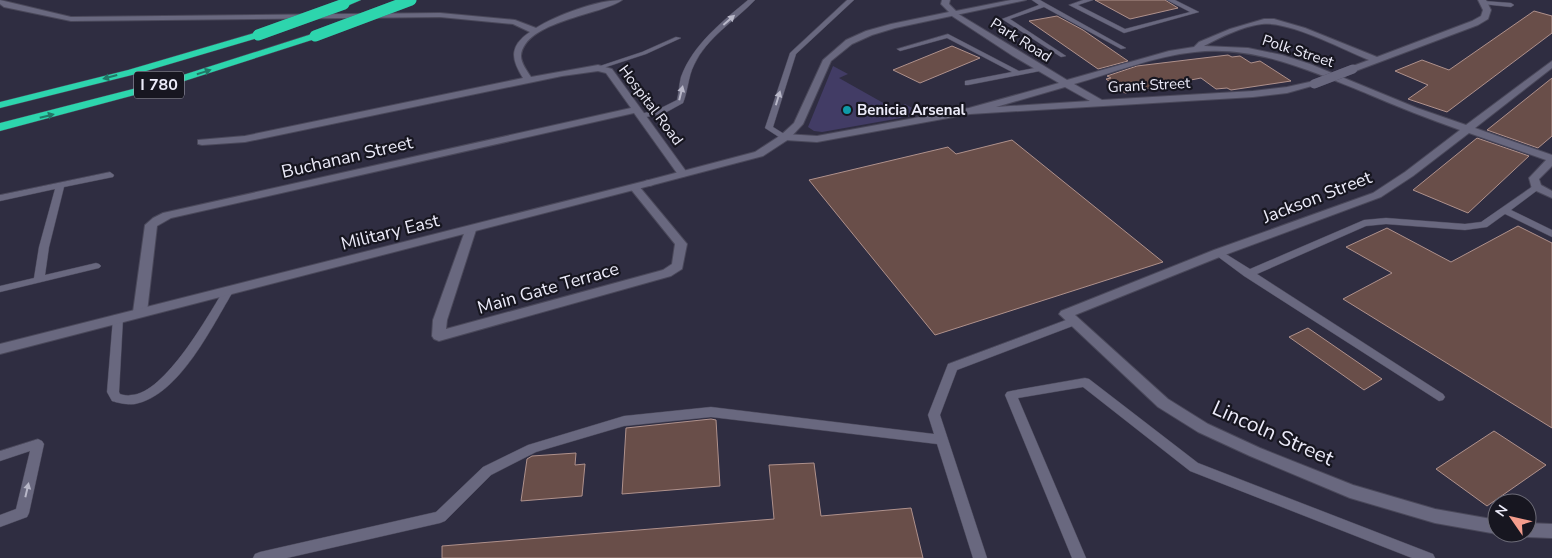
<svg xmlns="http://www.w3.org/2000/svg" width="1552" height="558" font-family="'Nunito Sans',sans-serif">
<rect width="100%" height="100%" fill="#2f2d41"/>
<!-- green -->
<path fill="#423c65" d="M833,66L848,74L839,78L894,109L905,104L923,114L822,132L814,131L808,127Z"/>
<!-- building -->
<path fill="#694e49" stroke="#af918c" d="M1095,0H1165L1178,8L1130,19Z
M1534,11L1552,16V33L1447,112L1408,99L1428,85L1395,71L1422,60L1449,70Z
M1057,16L1083,30L1128,61L1098,69L1029,21Z
M952,46L980,58L920,83L893,70Z
M1228,55L1232,57L1240,56L1251,63L1260,61L1291,81L1231,90L1227,88L1216,89L1201,78L1125,93L1106,79L1111,78L1107,76L1137,66Z
M1552,78V136L1538,148L1487,130Z
M1477,138L1529,156L1468,213L1413,190Z
M1012,140L1163,262L935,335L809,180L948,147L956,154Z
M1518,226L1552,243V428L1343,299L1392,273L1346,247L1387,228L1451,262Z
M1308,328L1382,379L1364,390L1289,337Z
M711,419L716,420L720,486L622,494L626,428Z
M1494,431L1546,465L1487,506L1436,469Z
M576,453L575,465L585,464L582,496L521,501L527,459L532,456Z
M814,463L821,516L911,508L923,558H442V546L774,519L769,465Z"/>
<g fill="none" stroke-linecap="round" stroke-linejoin="round">
<!-- service casing -->
<g stroke="#4a485a" stroke-width="1">
<path id="service" d="M748,0H755C734,22 707,37 694,65C688,77 688,91 683,103L663,114L640,118V114L657,110L677,100C679,92 679,84 681,77C693,44 723,21 748,0Z
M847,0H854L796,54L773,127L789,137L788,139H782L765,128L790,53Z
M1032,0H1040L1047,4L1126,48L1121,49L1044,7L1010,19L1066,56L1061,57L1002,19L1039,5Z
M1083,0H1093L1078,5L1125,29L1190,12L1167,0H1175L1199,12L1124,33L1069,5Z
M1484,1L1511,3L1514,5L1511,7L1482,4L1481,3Z
M948,34L1019,71L1040,67L1044,69L1040,71L968,85H965V81L1012,72L947,38L900,51L897,49Z
M676,37L681,38L646,54L600,69L594,68L642,52Z
M110,172L114,175L113,177L64,187L49,247L45,275L96,263L99,264L101,266L99,268L0,292V286L34,278L39,247L55,189L0,201V195Z
M1536,184L1539,185L1540,187L1539,189L1511,210L1552,230V237L1505,214L1487,227L1465,230L1386,224L1366,226L1257,274L1443,394L1445,397L1443,400L1439,401L1244,276L1213,253L1218,250L1221,251L1250,269L1364,220L1386,218L1465,224L1481,222Z
M229,287L234,290C212,326 180,395 135,404C128,405 118,403 112,401L107,392L113,318L114,315H122L123,318L119,392L120,394C123,395 128,396 131,395C165,394 209,314 225,288Z
M1074,317L1078,318L1079,321L1078,324L957,370L940,415L987,558H973L937,444L711,417L624,426L536,452L491,475L445,521L440,523L287,558H253L255,554L260,552L436,512L483,467L528,445L624,416L711,407L934,434L928,415L948,364Z
M1085,378L1089,379L1198,463L1433,554L1435,558H1412L1190,471L1083,387L1018,398L1086,558H1072L1005,395L1007,392L1011,391Z
M38,439L42,441L44,444L29,513L27,517L0,527V515L16,509L30,451L0,461V451Z"/>
</g>
<!-- minor casing -->
<g stroke="#4a485a" stroke-width="2">
<path id="minor" d="M0,0L71,17L440,13L515,20L536,28C557,15 597,0 622,0C602,15 524,21 521,56C521,63 527,71 531,77L598,65L612,69L688,174L683,177L679,176L634,113L171,218L157,226L147,312L145,315H135L133,312L145,225L153,218L163,213L631,108L606,73L598,71L562,76L245,142L202,145L198,144V140L245,136L523,78C511,59 509,46 530,32L513,24L440,17L71,21L4,7L0,4Z
M1478,0H1486L1491,10L1488,19L1478,25L1353,72L1349,69L1350,67L1369,60C1342,49 1290,21 1262,24C1243,26 1221,37 1204,46L1248,48L1282,55L1310,64L1417,108L1466,125L1552,61V68L1475,128L1552,155V166L1539,179L1541,185L1552,191V198L1532,189L1529,178L1546,160L1469,133L1413,176L1381,197L1222,256L1075,315L1168,399L1208,424L1260,448L1353,485L1435,509L1497,520V533H1501L1497,534L1435,523L1350,498L1250,456L1198,432L1158,407L1059,314L1061,311L1214,250L1373,193L1405,172L1460,130C1429,119 1398,107 1368,94C1313,72 1256,45 1195,52C1154,56 1113,73 1074,84L1102,100L1253,91L1287,87L1314,81L1319,84L1287,93L1253,97L970,114L817,142L785,140L780,137L785,134L817,136L969,108L1059,83L1013,56L952,16L951,14L955,12L1067,80L1169,51L1194,47L1199,42L1230,29L1264,19H1274L1305,28L1377,57L1472,21L1481,16L1483,10ZM1065,87L1090,101L996,107Z
M634,184L638,185L687,244L682,269L671,276L439,341L434,339L432,336L433,320L466,228H474L476,230L447,320L446,329L663,270L672,264L675,244L629,187Z
M1527,523L1552,524V538L1527,537L1521,535L1520,533H1527Z"/>
</g>
<!-- tertiary casing -->
<g stroke="#4a485a" stroke-width="2">
<path id="tertiary" d="M942,0H950L949,4L956,11L1011,0H1026L895,28L872,35L852,44L831,61L803,124L789,139L763,156L649,186L644,183L645,181L755,152L781,135L794,123L823,60L846,40L866,31L891,24L949,12L941,4Z"/>
</g>
<!-- secondary casing -->
<g stroke="#4a485a" stroke-width="2">
<path id="secondary" d="M649,180L654,183L653,185L0,354V344Z"/>
</g>
<!-- motorway casing -->
<g stroke="#4a485a" stroke-width="1">
<path id="motorway" d="M347,0H361L347,6H341V2Z
M258,32L263,35L261,37L136,74L0,108V102L128,70Z
M315,33L318,34V38L172,85L0,131V123L164,81Z"/>
</g>
<!-- service -->
<use href="#service" fill="#69687f" fill-rule="evenodd"/>
<!-- minor -->
<use href="#minor" fill="#69687f" fill-rule="evenodd"/>
<!-- tertiary -->
<use href="#tertiary" fill="#69687f" fill-rule="evenodd"/>
<!-- secondary -->
<use href="#secondary" fill="#69687f" fill-rule="evenodd"/>
<!-- motorway -->
<use href="#motorway" fill="#2dd5ad" fill-rule="evenodd"/>
<!-- minor-bridge casing -->
<g stroke="#4a485a" stroke-width="9" stroke-linecap="butt">
<path id="minor-bridge" d="M1314,84L1353,69"/>
</g>
<!-- motorway-bridge casing -->
<g stroke="#4a485a" stroke-width="11" stroke-linecap="butt">
<path id="motorway-bridge" d="M258,35L344,4
M315,36L411,0"/>
</g>
<!-- minor-bridge -->
<use href="#minor-bridge" stroke="#69687f" stroke-width="9"/>
<!-- motorway-bridge -->
<use href="#motorway-bridge" stroke="#2dd5ad" stroke-width="11"/>
</g>
<!-- one-way arrows -->
<defs><path id="oneway-solid" d="M-6-.8H1V-3.2L6.5 0L1 3.2V.8H-6Z" transform="scale(1.25)"/></defs>
<g fill="#b8b7c8">
<use href="#oneway-solid" transform="translate(729 20) rotate(-41)"/>
<use href="#oneway-solid" transform="translate(681 93) rotate(-76)"/>
<use href="#oneway-solid" transform="translate(778 98) rotate(-73)"/>
<use href="#oneway-solid" transform="translate(27 490) rotate(-77)"/>
</g>
<g fill="#227666">
<use href="#oneway-solid" transform="translate(204 72) rotate(-17)"/>
<use href="#oneway-solid" transform="translate(110 77) rotate(165)"/>
<use href="#oneway-solid" transform="translate(47 116) rotate(-14)"/>
</g>
<!-- markers -->
<circle fill="#0f9aa8" stroke="#171620" stroke-width="2" cx="847" cy="110" r="5"/>
<g text-anchor="middle" dominant-baseline="central" stroke-width="4.5" stroke-linejoin="round" paint-order="stroke">
<!-- far-street labels -->
<g font-size="15" fill="#ecebf9" stroke="#171620">
<text transform="translate(1021 40) rotate(32)">Park Road</text>
<text transform="translate(1298 51) rotate(18)">Polk Street</text>
<text transform="translate(1149 85) rotate(-3)">Grant Street</text>
<text transform="translate(651 105) rotate(53)">Hospital Road</text>
</g>
<!-- far-poi labels -->
<g font-size="15" font-weight="bold" fill="#ecebf9" stroke="#171620" text-anchor="start">
<text x="857" y="110">Benicia Arsenal</text>
</g>
<!-- shield labels -->
<rect fill="#171620" stroke="#acabb8" stroke-width="1" x="134" y="71.5" width="50" height="27" rx="4"/>
<g font-size="16" font-weight="bold" fill="#ecebf9">
<text x="159" y="85">I 780</text>
</g>
<!-- street labels -->
<g font-size="18" fill="#ecebf9" stroke="#171620">
<text transform="translate(347 157) rotate(-13)">Buchanan Street</text>
<text transform="translate(1317 197) rotate(-21)">Jackson Street</text>
<text transform="translate(390 232) rotate(-14)">Military East</text>
<text transform="translate(548 288) rotate(-16)">Main Gate Terrace</text>
</g>
<!-- near-street labels -->
<g font-size="21" fill="#ecebf9" stroke="#171620">
<text transform="translate(1273 433) rotate(24)">Lincoln Street</text>
</g>
</g>
<!-- north arrow -->
<g transform="translate(1512 518) rotate(304)"><circle r="24" fill="#171620" stroke="#6c6b77"/>
<path d="M0-4L9 19L0 12L-9 19Z" fill="#f49d8d"/>
<text y="-8" font-size="14" font-weight="bold" text-anchor="middle" fill="#ecebf9">N</text>
</g>
</svg>
